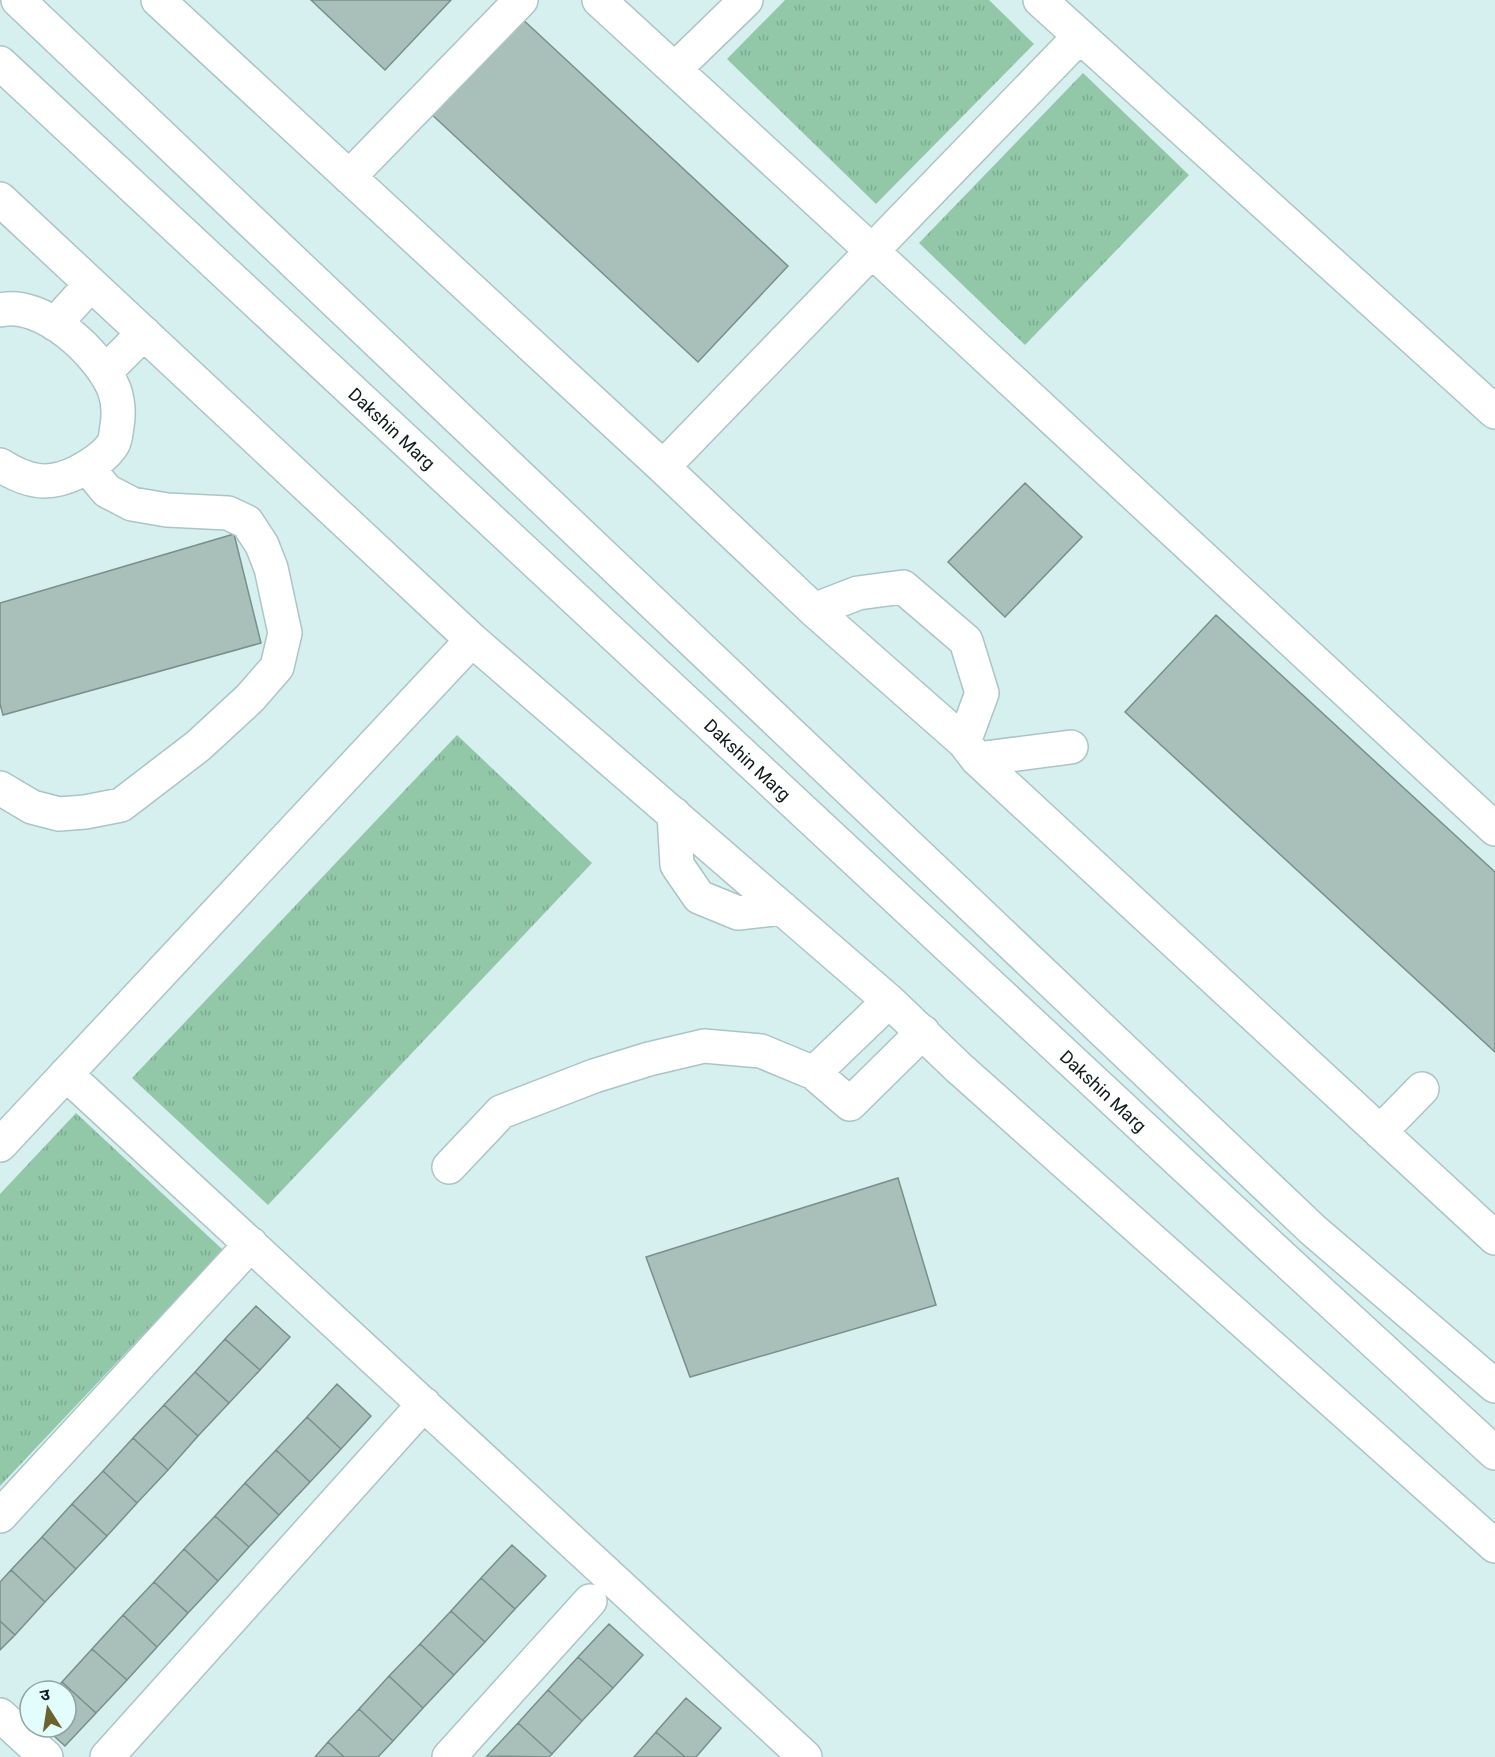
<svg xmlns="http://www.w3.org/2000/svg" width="1495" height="1757" font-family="Roboto,'Noto Sans Devanagari',sans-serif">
<defs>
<pattern id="park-tufts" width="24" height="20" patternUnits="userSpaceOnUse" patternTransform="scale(1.5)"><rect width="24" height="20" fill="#92c8a8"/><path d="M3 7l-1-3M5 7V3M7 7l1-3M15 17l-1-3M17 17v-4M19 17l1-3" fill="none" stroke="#7dab90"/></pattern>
</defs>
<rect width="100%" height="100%" fill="#d6f0f0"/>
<!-- park -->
<path fill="url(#park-tufts)" d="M785,0H989L1034,44L876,204L727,59Z
M1083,73L1189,175L1025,345L919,243Z
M457,735L592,863L268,1205L132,1078Z
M76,1113L223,1250L0,1486V1194Z"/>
<!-- building -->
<path fill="#a9c0ba" stroke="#79908a" stroke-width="1.5" d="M311,0H451L385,70Z
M518,15L788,266L698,362L428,111Z
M1025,483L1082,537L1005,617L948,562Z
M234,534L261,643L3,715L0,704V603Z
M1216,615L1495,872V1052L1125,712Z
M898,1178L936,1305L690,1377L646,1257Z
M256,1306L290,1337L260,1370L225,1339Z
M225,1339L260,1370L229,1403L195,1372Z
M195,1372L229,1403L198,1436L164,1405Z
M337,1384L371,1416L341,1449L307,1417Z
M164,1405L198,1436L168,1470L133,1438Z
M307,1417L341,1449L310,1482L276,1450Z
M133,1438L168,1470L137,1503L103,1471Z
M276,1450L310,1482L279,1515L245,1483Z
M103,1471L137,1503L107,1536L72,1504Z
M245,1483L279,1515L249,1547L215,1516Z
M72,1504L107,1536L76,1569L42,1537Z
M215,1516L249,1547L218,1581L184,1549Z
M42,1537L76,1569L45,1602L11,1570Z
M512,1545L546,1576L515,1609L481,1578Z
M184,1549L218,1581L188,1613L154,1582Z
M11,1570L45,1602L15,1635L0,1621V1582Z
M481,1578L515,1609L485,1642L451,1611Z
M154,1582L188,1613L157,1647L123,1615Z
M451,1611L485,1642L454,1675L420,1644Z
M123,1615L157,1647L127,1680L92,1649Z
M0,1621L15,1635L0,1650Z
M609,1624L643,1655L613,1688L578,1657Z
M420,1644L454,1675L423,1708L389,1676Z
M92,1649L127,1680L96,1713L62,1682Z
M578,1657L613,1688L582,1721L548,1690Z
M389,1676L423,1708L393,1741L359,1709Z
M62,1682L96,1713L65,1746L44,1727H66V1691H53Z
M548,1690L582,1721L552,1754L518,1723Z
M686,1698L721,1728L696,1757H685L656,1732Z
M359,1709L393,1741L378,1757H344L328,1742Z
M518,1723L552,1754L549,1757L487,1756Z
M656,1732L685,1757H634Z
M328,1742L344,1757H315Z"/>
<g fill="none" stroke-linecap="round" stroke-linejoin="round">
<!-- minor casing -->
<g stroke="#acc4c5" stroke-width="36">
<path id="minor" d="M158,0L663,467L814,610L964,742L977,759L1495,1238
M599,0L872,251L1495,829
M1040,0L1495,412
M675,69L746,0
M349,177L521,0
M0,199L472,640L889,1001L959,1068L1495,1546
M0,310C42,300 99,353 114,389C118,400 119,414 117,426C116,431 116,439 113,444C105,457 91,465 78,472C48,487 27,482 0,465
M55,324L91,284
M105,372L144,333
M663,467L1080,36
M814,610L858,593L903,587L966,641L982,693L964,742
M977,759L1071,747
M0,788L32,807L59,814L85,812L121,805L198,746L250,698L277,667L285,633L271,568L262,545L247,522L228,513L167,510L132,504L107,491L87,467
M674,814L677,865L699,897L738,913L782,908
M814,1073L850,1104L923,1032
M66,1074L805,1757
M1380,1132L1422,1089
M0,1145L472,640
M449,1167L501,1112L594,1076L649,1059L704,1046L761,1051L814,1073L889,1001
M0,1516L251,1244
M0,1715L46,1757
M107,1757L424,1404
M449,1757L590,1601"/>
</g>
<!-- major casing -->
<g stroke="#acc4c5" stroke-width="36">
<g id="major">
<path d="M18,0L1313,1230L1495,1386"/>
<path id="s1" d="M0,63L1281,1256L1495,1453"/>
</g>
</g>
<!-- minor -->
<use href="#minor" stroke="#fff" stroke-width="33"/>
<!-- major -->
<use href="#major" stroke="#fff" stroke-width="33"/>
</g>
<g text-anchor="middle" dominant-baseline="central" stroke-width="5" stroke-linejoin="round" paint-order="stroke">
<!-- street labels -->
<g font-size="18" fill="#121b1b" stroke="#e3fdfd">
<text stroke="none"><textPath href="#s1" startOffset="536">Dakshin Marg</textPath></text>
<text stroke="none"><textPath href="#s1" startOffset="1022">Dakshin Marg</textPath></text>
<text stroke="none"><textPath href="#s1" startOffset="1508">Dakshin Marg</textPath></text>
</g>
</g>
<!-- north arrow -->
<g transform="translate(48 1709) rotate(348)"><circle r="28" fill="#e3fdfd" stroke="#8fa3a3" stroke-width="1.5"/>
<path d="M0-4.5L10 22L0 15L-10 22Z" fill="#6b622e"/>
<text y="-9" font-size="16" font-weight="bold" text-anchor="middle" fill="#121b1b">उ</text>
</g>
</svg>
